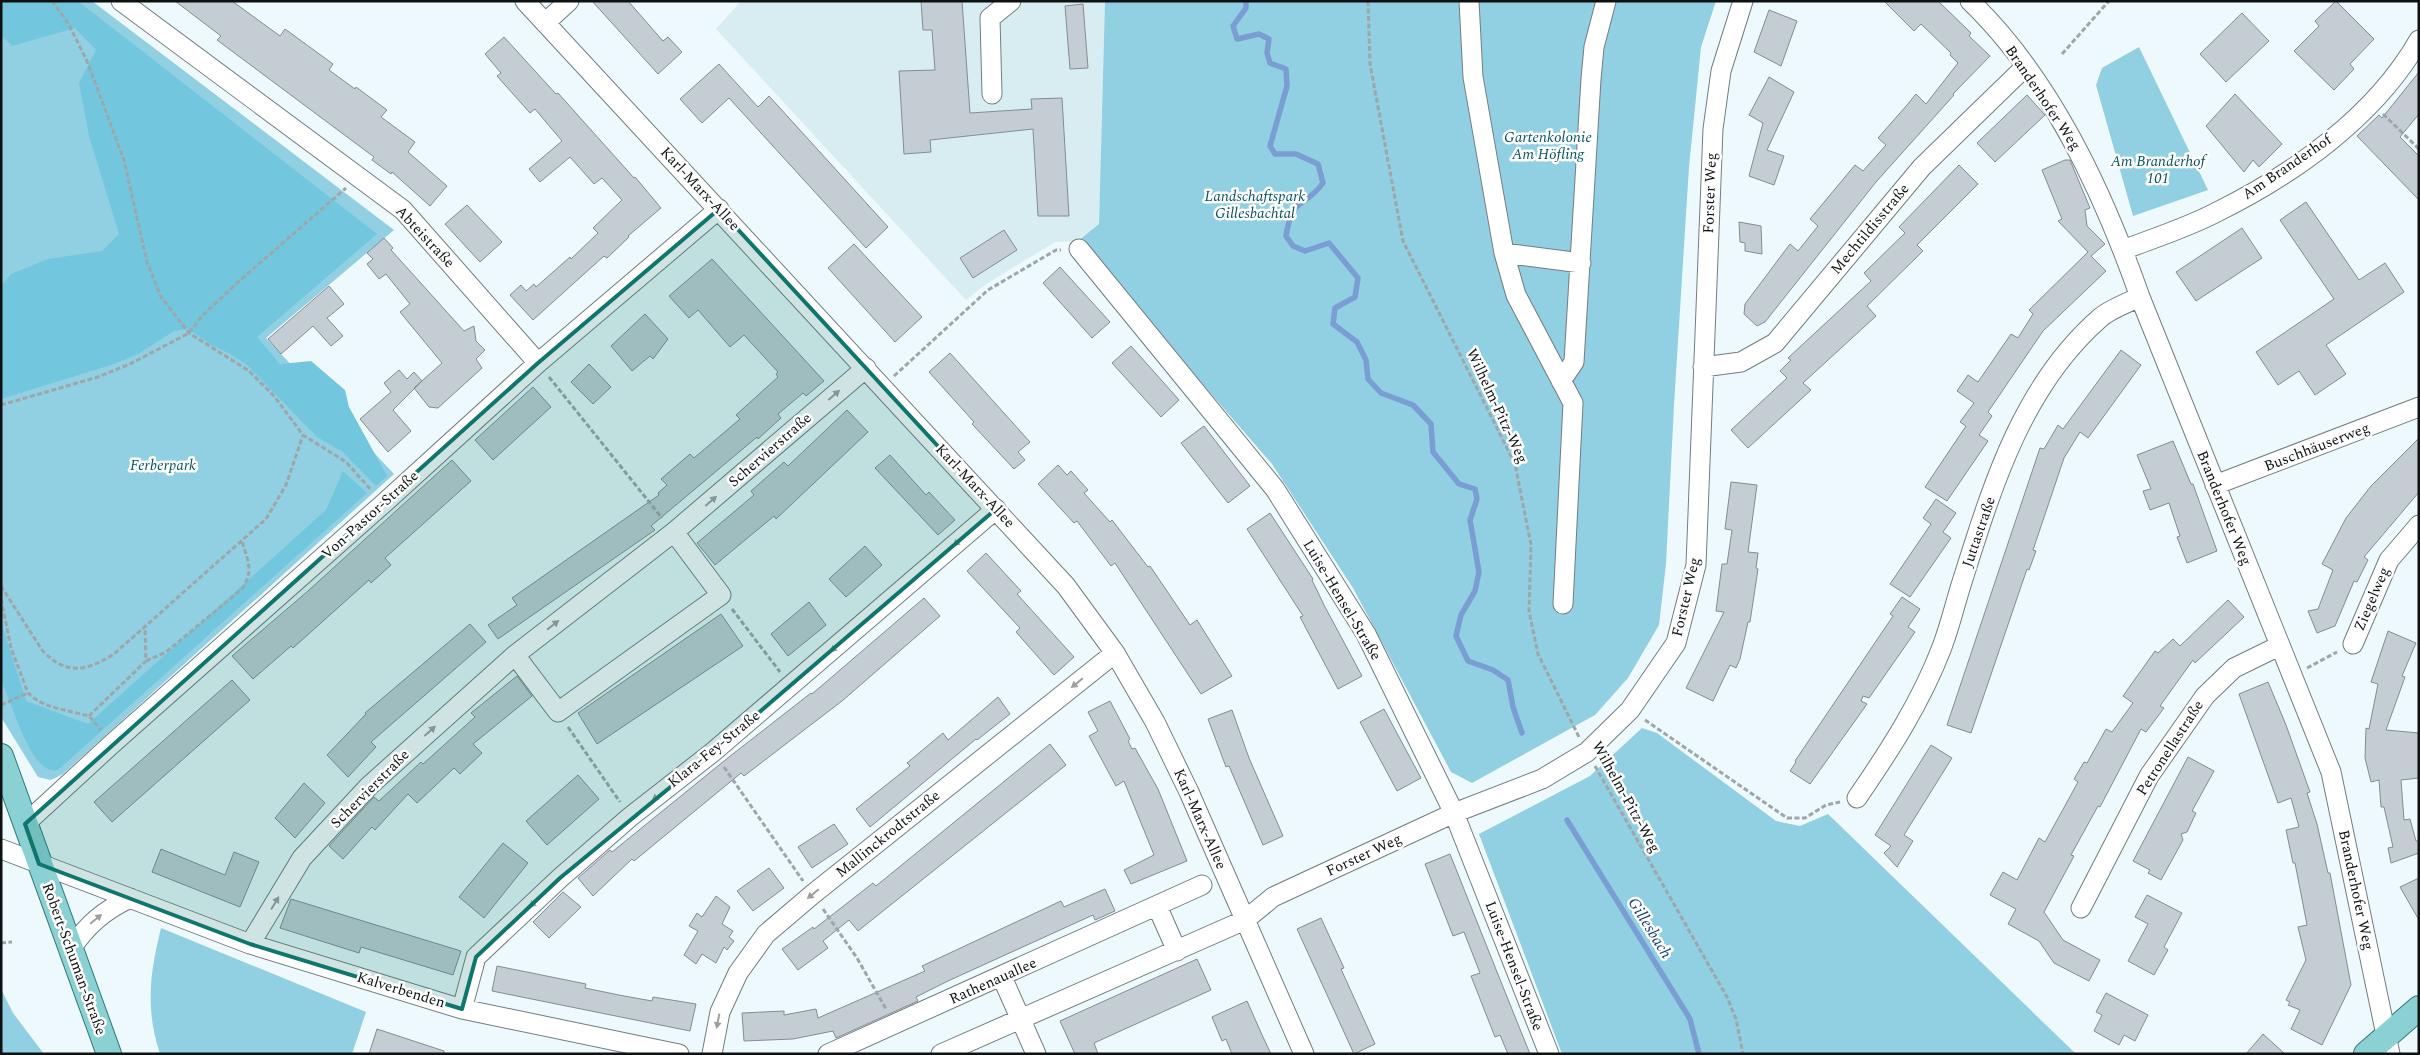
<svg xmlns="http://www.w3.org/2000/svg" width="2420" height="1055" font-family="Spectral,serif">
<rect width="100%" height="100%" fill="#edf9fc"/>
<!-- built -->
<path fill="#d8edf2" d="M741,1H1105L1099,224L1078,241L1055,242L986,284L966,300L716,29Z"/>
<!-- green -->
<path fill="#91cfe2" d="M1,1H92L394,230L266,338L394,474L63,774L51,780L38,777L1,717Z
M1105,1H1716L1701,47L1689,167L1674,405L1666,564L1659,625L1628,678L1595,715L1472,783L1451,772L1353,588L1272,464L1078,241L1099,224Z
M2139,47L2208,190L2133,216L2096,85L2102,68Z
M1642,728L1657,733L1776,821L1800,826L1828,814L2076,1054H1562L1479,834L1590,776Z
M161,928L366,1012L352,1054H160C145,1008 150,973 161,928Z
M1,989L13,1013L44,1054H1Z"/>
<!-- forest -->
<path fill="#72c7df" d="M1,1H78L377,234L257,337L280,364L311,361L345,390L349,407L387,476L376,486L343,452L317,437L247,365L232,355L210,344L188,329L174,331L138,354L114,364L1,399V286L11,274L48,259L102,251L119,234L89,136L79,83L96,50L75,28L12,46L1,35Z
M343,471L367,493L58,770C35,776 18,722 11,705C8,696 2,685 1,676C0,658 1,639 1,621L26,701L88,724L326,510Z"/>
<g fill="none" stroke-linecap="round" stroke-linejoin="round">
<!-- stream -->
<path stroke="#7a9dd3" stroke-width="5.5" d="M1246,1V8L1233,26L1237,39L1259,34L1269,39L1267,53L1270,63L1286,69L1287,86L1270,146L1275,154H1296L1318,164L1323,183C1304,209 1292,196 1286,236L1293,246L1305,251L1329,243L1358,278L1355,297L1335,308L1333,324L1357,342L1366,360L1368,379L1381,393L1413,405L1431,424L1433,452L1459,484L1475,489L1477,499L1470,520L1479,572L1475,591L1461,615L1456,636L1468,661L1493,670L1508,680L1513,707L1522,733
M1567,820L1690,1019L1699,1054"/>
</g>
<!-- building -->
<path fill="#c4cdd3" stroke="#848c92" d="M175,1H232L280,36L285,29L333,64L329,70L355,89L356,87L387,110L381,117L415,142L408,152L447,186L430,206L392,172L391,174L372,160L374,157L217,40L221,36Z
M592,1H628L663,41L668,37L682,52L658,74Z
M921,1H962L970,113L1032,109L1031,99L1062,98L1069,216H1038L1033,129L930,140L931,152L904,154L899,71L935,70L932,30H923Z
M1884,1H1938L1971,33L1969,36L1990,56L1953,94L1954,95L1876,182L1765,322L1757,326L1744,314L1745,304L1790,244L1798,251L1818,226L1810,219L1855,165L1863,171L1886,145L1878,138L1907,105L1916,94L1926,104L1958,63L1950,55L1951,53L1921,24L1914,31Z
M2336,1L2374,39L2350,64L2354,69L2334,90L2294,51L2319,26L2315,21Z
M1083,4L1088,68L1070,69L1065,6Z
M1769,10L1797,21L1781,66L1754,52Z
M2242,13L2269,41L2226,82L2200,54Z
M504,37L556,94L558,93L634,178L635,177L661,208L628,236L629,237L607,258L604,256L533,320L510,295L521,285L526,291L534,284L536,287L570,257L571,259L598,233L593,228L622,200L602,178L594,184L570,157L540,182L529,169L562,141L535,109L530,113L497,76L501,73L485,54Z
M719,64L758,107L769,96L888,227L866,248L729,98L702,123L680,99Z
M2419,72V114L2400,137L2419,156V200L2357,136L2379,115L2382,118Z
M1769,77L1794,92L1767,150L1784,156L1774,185L1749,176L1763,123L1749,115Z
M2235,94L2282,144L2259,167L2253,160L2244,172L2206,126Z
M2027,95L2045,115L1995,162L1977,143Z
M2065,160H2070L2090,208L2085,210L2087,226L2105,244L2091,256L2106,271L2043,331L1988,412L1992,416L1979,435L1988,441L1947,501L1925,487L1966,426L1960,422L1974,403L1957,391L1968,375L1978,382L2011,334L2018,338L2033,314L2029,310L2088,252L2058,221L2062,219L2042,170Z
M1959,165L1978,184L1917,245L1923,251L1867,306L1876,316L1803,383L1811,390L1748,448L1731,430L1787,378L1780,371L1791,360L1788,358L1871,281L1864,273L1905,233L1899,227Z
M2306,202L2359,280L2385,263L2404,292L2326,345L2346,374L2315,395L2299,371L2278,385L2256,352L2334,299L2280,220Z
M467,205L502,242L480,262L445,224Z
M1739,222L1761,226L1762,254L1745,251V243L1740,242Z
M2242,228L2262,258L2196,301L2176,272Z
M1004,230L1017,250L973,278L960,258Z
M384,238L393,248L391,250L464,331L474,326L476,341L485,350L476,359L482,368L438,408L429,407L414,388L442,363L400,312L410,304L386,274L379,279L367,264L373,259L367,253Z
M854,244L922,317L895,342L828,268Z
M712,259L824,381L806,396L803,393L778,414L781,418L758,439L757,437L651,526L655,530L498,639L488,625L517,605L512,598L659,495L658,493L667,485L661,479L690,454L694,458L740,419L736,415L778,377L776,374L778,372L744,335L730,347L698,310L689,318L669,296Z
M1060,267L1110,322L1092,338L1043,283Z
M329,286L344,304L327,318L343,336L331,346L313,326L281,354L268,339Z
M645,314L668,339L653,359L650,356L632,371L611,346Z
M1131,346L1179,400L1161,417L1112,363Z
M2121,350L2141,365L2088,438L2080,432L2064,458L2033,550L2036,551L2029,570L2027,569L1971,733L1947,725L2040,448L2044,449L2058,425L2063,429Z
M950,353L1030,442L1018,452L1025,460L1014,469L972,424L974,422L929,372Z
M589,364L611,387L593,404L571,382Z
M399,370L407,379L414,372L422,381L393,410L411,431L388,452L360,419L391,392L384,383Z
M533,387L551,407L493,460L475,440Z
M847,410L868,432L776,519L774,516L715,565L697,543L754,495L751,491L784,462L788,466Z
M1204,426L1250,486L1228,503L1181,443Z
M2419,438V492L2364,557L2368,560L2357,582L2354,581L2335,626L2317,633L2308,611L2318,609L2333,570L2322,564L2346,518L2371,486Z
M2173,441L2191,484H2193L2217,551L2187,563L2177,537L2180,536L2169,503L2150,510L2143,491L2151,489L2137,455Z
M890,455L926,495L929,492L955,520L938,535L875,468Z
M452,460L471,481L385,558L391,565L371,583L369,580L293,648L291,646L253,679L232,656L308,591Z
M1058,465L1067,475L1071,471L1088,490L1084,493L1110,522L1112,520L1148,567L1150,566L1190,625L1197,620L1232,676L1201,694L1115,563L1111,566L1077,521L1074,523L1038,484Z
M1731,482L1757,485L1748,552L1758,553L1756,568L1758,569L1750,622H1748L1740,659L1736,668L1730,665L1713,701L1686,688L1724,612L1716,611L1722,564H1727L1732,530L1725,529Z
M1936,499L1956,513L1943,532L1951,538L1910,597L1890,584L1931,524L1923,518Z
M1270,513L1313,579L1312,580L1324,605L1362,676L1338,689L1300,617L1303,616L1247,529Z
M865,546L882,565L846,597L829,579Z
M986,553L1021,591L1017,594L1074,657L1054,675L1016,632L1020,628L967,571Z
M1902,597L1920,609L1908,627L1915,632L1869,698L1863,696L1861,701L1867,704L1810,784L1790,771L1796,762L1795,761L1893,616L1890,614Z
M924,598L940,616L842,701L744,776L741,773L634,861L632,859L593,896L578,878L610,850L612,852L729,757L811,693L812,694Z
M2228,600L2244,617L2195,663L2193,660L2160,706L2164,708L2146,732L2141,729L2100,807L2098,806L2071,855L2074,856L2044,912L2063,940L2100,960L2089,981L2054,963L2039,941L2008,924L2016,909L1990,895L2003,872L2017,880L2039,838L2045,842L2078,782L2074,779L2084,762L2087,763L2106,729L2112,732L2133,703L2123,696L2155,651L2158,653L2173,639L2180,646Z
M809,602L826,625L788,656L771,634Z
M721,614L743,646L597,744L578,713Z
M470,624L486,642L371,742L376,747L348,777L327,755L366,714L365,713Z
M2388,631L2416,643L2402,676L2405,677L2386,730L2419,733V778L2401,780L2404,820L2410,819L2416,841H2419V853L2391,863L2388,848L2393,847L2384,807H2381L2379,780L2371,782L2365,758L2366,728L2369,729L2378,684L2371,682Z
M517,676L532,696L473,744L482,753L460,774L454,768L417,803L408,794L375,830L372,827L343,859L329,846L374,797L379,801L421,762L423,764L475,717L471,713Z
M232,680L250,700L112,822L94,802Z
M2268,682L2286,725L2310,792L2307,793L2317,824L2328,873H2330L2351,985L2322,1045L2291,1029L2300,1010L2288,1005L2290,1002L2286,1000L2306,960L2298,927L2307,925L2295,863H2293L2286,830L2299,827L2291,798L2278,803L2239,694Z
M998,697L1010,714L977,740L976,739L870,827L856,809L910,766L907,763L943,733L948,740Z
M1110,701L1130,739L1128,741L1132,749L1135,748L1158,789L1187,861L1131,884L1124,870L1154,855L1124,781L1116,786L1089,736L1098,731L1088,712Z
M1384,709L1421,778L1397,791L1360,722Z
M1232,710L1249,758L1283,836L1263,845L1229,766L1226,767L1208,719Z
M1050,744L1066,765L858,931L849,920L823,941L828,948L798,970L782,949L813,927L814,929L873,883L876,886Z
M1931,745L1952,758L1904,835L1913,841L1897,867L1884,853L1891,846L1875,835Z
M2188,757L2214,771L2192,811L2196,813L2187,832L2181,834L2183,840L2161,880L2148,873L2150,870L2133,861Z
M578,775L599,799L547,845L526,821Z
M304,783L325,803L295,838L275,818Z
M834,824L848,844L812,868L798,847Z
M503,843L528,863L484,918L459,897Z
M161,849L225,875L234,852L259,862L240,907L152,872Z
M1450,854L1495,967L1530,1054H1508L1500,1035L1495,1037L1471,976L1480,973L1464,932L1453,936L1425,864Z
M769,868L784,888L753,911L737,891Z
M2419,878V920L2400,887Z
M1105,889L1115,911L1095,920L1093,915L948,981L916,997L918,1001L836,1038L833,1031L793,1039L744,1041L742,1013L784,1011V1015L816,1009L818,1018L925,971L922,966L1061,901L1064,907Z
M563,892L581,907L549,938L533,922Z
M2147,895L2182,913L2164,947L2168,950L2154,975L2128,961L2148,924L2135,917Z
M716,896L730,907L722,924L733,931L729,937L734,941L727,950L724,947L716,963L702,954L696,964L684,955L698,931L689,926L697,913L702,917Z
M291,899L461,951L453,975L361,947L359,953L280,928Z
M1321,918L1344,968L1341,969L1375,1044L1354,1054L1297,929Z
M1197,959L1211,990L1094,1043L1098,1054H1075L1060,1021Z
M497,966L586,984L585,988L619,995L652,1001L653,997L696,1004L690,1031L492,991Z
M2106,993L2148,1015L2135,1041L2124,1035L2119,1045L2094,1031L2102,1015L2096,1012Z
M1247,1001L1263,1037L1271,1054H1232L1226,1039L1222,1041L1212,1017Z
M377,1029L444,1051V1054H369Z
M2263,1034L2285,1054H2246Z"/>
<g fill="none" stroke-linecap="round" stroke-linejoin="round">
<!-- minor casing -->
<g stroke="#737d81" stroke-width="21">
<path id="minor" d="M121,1L403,210L538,363
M525,1L1066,586L1115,653L1155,722L1189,792L1304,1054
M1469,1L1473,77L1504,253L1516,295L1573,403L1563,604
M1970,1C2051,79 2103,192 2140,297L2331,772L2390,1054
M545,23L569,1
M992,94L990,18L1011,1
M1079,249L1275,489L1366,634L1454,813L1549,1054
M2123,250C2154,238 2186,228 2215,213C2294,174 2375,117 2419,40
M1504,253L1581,263
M1703,367L1741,362L1775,343L1922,167L2025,67
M1561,381L1574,362L1591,79L1594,47L1606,1
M2215,485L2419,407
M2353,644L2389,560L2419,525
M515,655L558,712L721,595L674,532
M1857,798C1890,750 1921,702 1942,647C1950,626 1955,604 1962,582C1992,487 2022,386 2100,318C2110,309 2127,303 2140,297
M25,824L113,743L383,504L538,363L719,209
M1,849L250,944L462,1009L679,1054
M1157,906L1177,951
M2081,908L2149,776L2205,696L2234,668L2279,646
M250,944L302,858L369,786L515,655L674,532L866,368
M70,950C87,925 103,911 130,898
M1002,977L1036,1054
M462,1009L476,957L560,878L630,817L713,752L996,509
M712,1054L720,1012L738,973L766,934L813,894L1115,653
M828,1054L1202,885
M941,1054L1245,920L1273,897L1454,813L1542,779L1587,752L1630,710L1676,643L1696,565L1713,129L1721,71L1743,1"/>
</g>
<!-- major casing -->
<g stroke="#2c7a7d" stroke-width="26">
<path id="major" d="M1,756L109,1054
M2366,1054L2419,1008"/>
</g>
<!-- path -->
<path stroke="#9da6a8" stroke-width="3" stroke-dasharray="5 2.5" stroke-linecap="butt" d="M52,1L68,23L87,61L124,160L147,262L161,297L189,333L249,371L274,396L303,435L346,462L371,490
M1368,1L1370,64L1403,241L1515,464L1531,545L1529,611L1538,654L1579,737
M2062,54L2109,1
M2383,114L2419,149
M894,376L988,290L1056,250H1061
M549,377L662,518
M1,405L98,377L130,364L189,333L202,316L237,283L346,188
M1,586L42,650C65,675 86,672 114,654L266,519L286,485L303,435
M1,599L11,648L28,693L38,701L52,707L89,716L101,730
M732,609L780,672
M146,661L166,652L242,589C254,570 248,562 242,541
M2307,668L2337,652
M1,705L28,693
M89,716L146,661L145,627
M1645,720L1787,818H1805L1826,805L1840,802
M568,727L620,802
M1595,766L1727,997L1736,1019L1743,1054
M724,767L803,881
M823,909L857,958L886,1009
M1,943L12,942"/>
<!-- minor -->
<use href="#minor" stroke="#fff" stroke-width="19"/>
<!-- major -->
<use href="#major" stroke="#8bd1d4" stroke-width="24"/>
</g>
<!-- one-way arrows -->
<defs><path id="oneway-solid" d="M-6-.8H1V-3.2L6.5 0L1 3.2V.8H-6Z" transform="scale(1.25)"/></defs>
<g fill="#9ea0a0">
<use href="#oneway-solid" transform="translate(834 395) rotate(-41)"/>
<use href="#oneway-solid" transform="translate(711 501) rotate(-41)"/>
<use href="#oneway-solid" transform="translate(959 541) rotate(139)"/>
<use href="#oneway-solid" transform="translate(553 625) rotate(-38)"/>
<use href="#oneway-solid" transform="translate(836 647) rotate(139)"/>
<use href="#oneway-solid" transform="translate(1077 683) rotate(141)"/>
<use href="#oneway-solid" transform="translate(430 731) rotate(-42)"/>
<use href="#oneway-solid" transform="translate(658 796) rotate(142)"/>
<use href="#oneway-solid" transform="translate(813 894) rotate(141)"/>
<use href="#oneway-solid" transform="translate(535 902) rotate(137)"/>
<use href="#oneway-solid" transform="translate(275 903) rotate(-59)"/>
<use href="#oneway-solid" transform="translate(96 919) rotate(-39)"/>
<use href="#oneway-solid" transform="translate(718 1021) rotate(101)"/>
</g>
<!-- marked area -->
<path fill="#0f766e" fill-opacity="0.2" stroke="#0f766e" stroke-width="4" stroke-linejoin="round" d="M719,209L996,509L713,752L560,878L476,957L462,1009L250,944L39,864L25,824L538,363Z"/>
<g text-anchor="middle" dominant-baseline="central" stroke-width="5" stroke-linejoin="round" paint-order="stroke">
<!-- street labels -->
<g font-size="15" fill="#0d1112" stroke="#fff">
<text transform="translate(2043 98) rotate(56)">Branderhofer Weg</text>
<text transform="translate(2287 167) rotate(-34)">Am Branderhof</text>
<text transform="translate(700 189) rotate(47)">Karl-Marx-Allee</text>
<text transform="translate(1710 193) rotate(-88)">Forster Weg</text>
<text transform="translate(1870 229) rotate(-50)">Mechtildisstraße</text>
<text transform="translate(425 237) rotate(47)">Abteistraße</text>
<text transform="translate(1497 406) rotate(65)">Wilhelm-Pitz-Weg</text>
<text transform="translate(2317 447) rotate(-21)">Buschhäuserweg</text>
<text transform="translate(770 450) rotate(-41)">Schervierstraße</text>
<text transform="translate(975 486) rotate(47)">Karl-Marx-Allee</text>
<text transform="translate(2224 508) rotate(68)">Branderhofer Weg</text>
<text transform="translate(370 515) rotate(-42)">Von-Pastor-Straße</text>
<text transform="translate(1979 532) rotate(-71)">Juttastraße</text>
<text transform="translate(1686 597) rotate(-77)">Forster Weg</text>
<text transform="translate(2372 599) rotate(-67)">Ziegelweg</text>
<text transform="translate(1342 600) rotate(59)">Luise-Hensel-Straße</text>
<text transform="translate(2170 748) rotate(-57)">Petronellastraße</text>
<text transform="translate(714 749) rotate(-39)">Klara-Fey-Straße</text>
<text transform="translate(370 789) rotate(-45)">Schervierstraße</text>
<text transform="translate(1626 797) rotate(61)">Wilhelm-Pitz-Weg</text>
<text transform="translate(1200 819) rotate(66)">Karl-Marx-Allee</text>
<text transform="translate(888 834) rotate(-39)">Mallinckrodtstraße</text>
<text transform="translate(1364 855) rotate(-25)">Forster Weg</text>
<text transform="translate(2356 890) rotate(78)">Branderhofer Weg</text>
<text transform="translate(74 959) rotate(70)">Robert-Schuman-Straße</text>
<text transform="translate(1514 966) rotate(69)">Luise-Hensel-Straße</text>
<text transform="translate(993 981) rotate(-24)">Rathenauallee</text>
<text transform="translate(401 990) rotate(17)">Kalverbenden</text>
</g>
<!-- park labels -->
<g font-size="15" font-style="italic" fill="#045263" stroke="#fff">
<text x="1548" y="137">Gartenkolonie<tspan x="1548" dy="17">Am Höfling</tspan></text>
<text x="2158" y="161">Am Branderhof<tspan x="2158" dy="17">101</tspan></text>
<text x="1255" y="196">Landschaftspark<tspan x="1255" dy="17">Gillesbachtal</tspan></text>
<text x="163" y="465">Ferberpark</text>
</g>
<!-- water labels -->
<g font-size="16" font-style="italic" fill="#113d7d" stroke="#fff">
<text transform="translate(1650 928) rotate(58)">Gillesbach</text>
</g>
</g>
<!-- border -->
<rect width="2420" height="1055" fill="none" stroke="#0d1112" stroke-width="5"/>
</svg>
